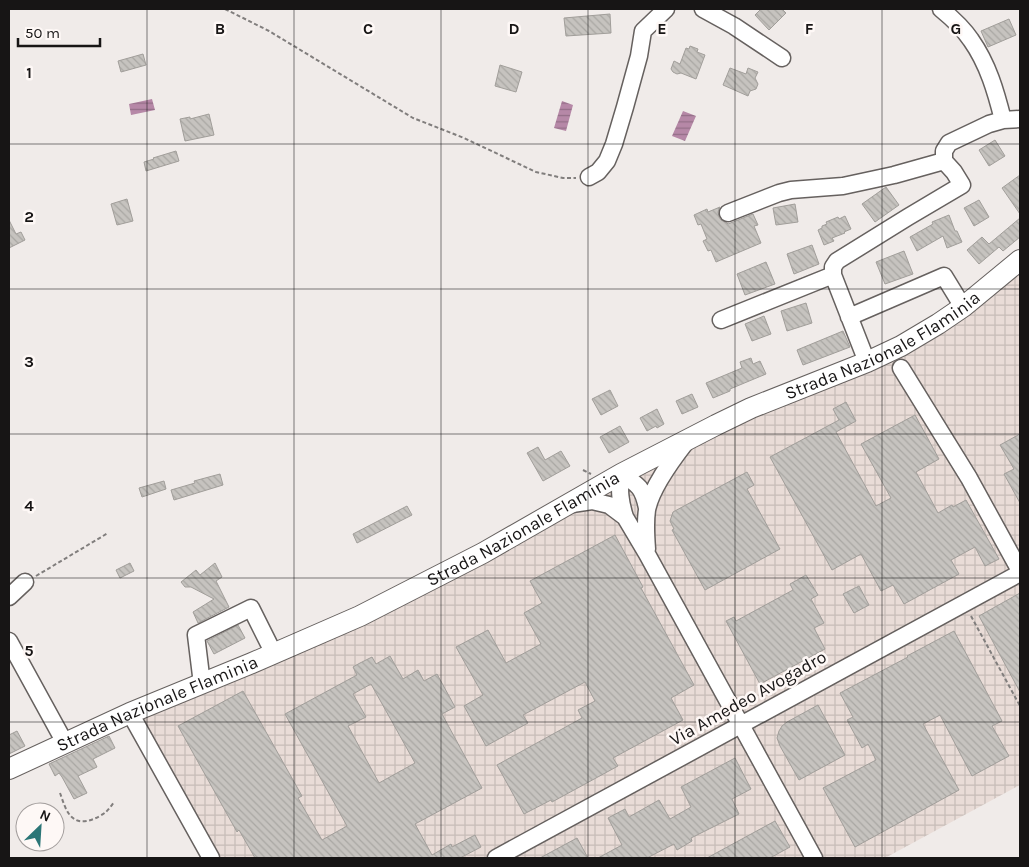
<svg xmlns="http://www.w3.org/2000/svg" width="1029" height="867" font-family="Karla,sans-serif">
<defs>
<pattern id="industrial-grid" width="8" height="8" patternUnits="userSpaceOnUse" patternTransform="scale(1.25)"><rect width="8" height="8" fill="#e9dcd7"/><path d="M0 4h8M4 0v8" fill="none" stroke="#c7bcb8"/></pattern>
<pattern id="water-rules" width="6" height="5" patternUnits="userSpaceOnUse" patternTransform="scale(1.25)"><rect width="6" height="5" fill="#b688a7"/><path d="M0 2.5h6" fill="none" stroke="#936e87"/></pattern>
<pattern id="building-back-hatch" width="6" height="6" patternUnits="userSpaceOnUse" patternTransform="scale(1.25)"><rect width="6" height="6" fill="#c6c3bf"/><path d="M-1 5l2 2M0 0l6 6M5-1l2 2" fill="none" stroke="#a9a7a3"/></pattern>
</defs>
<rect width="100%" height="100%" fill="#f0ebe9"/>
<!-- industrial -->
<path fill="url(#industrial-grid)" d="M1020,267V785L885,858H215L136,717L694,443L870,368Z"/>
<!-- water -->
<path fill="url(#water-rules)" d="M152,99L155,110L131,115L129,104Z
M562,101L573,105L566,131L554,128Z
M683,111L696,116L685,141L672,136Z"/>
<!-- building -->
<path fill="url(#building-back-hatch)" stroke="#a19e9a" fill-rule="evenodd" d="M761,9H782L786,13L769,30L755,15Z
M610,14L611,33L566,36L564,18Z
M1009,19L1016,35L988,47L981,31Z
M690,46L698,49L697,52L705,55L696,79L681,73L677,74L673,72L671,69L674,61L680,64L686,48L689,49Z
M143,54L146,65L121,72L118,61Z
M500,65L522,72L516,92L495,86Z
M730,68L746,74L748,68L758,72L755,78L758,84L756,89L750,91L748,96L723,85Z
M209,114L214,135L185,141L180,119L190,117V119Z
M995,140L1005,156L989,166L979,150Z
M176,151L179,161L146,171L144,162L154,159L153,158Z
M1020,175V214L1002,188Z
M886,187L899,205L875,222L862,204Z
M127,199L133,221L117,225L111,204Z
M979,200L989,217L974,226L964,208Z
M795,204L798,222L776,225L773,208Z
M720,207L718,212L719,217L721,220L727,223L728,224L753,214L758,225L754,226L761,243L716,262L711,250L708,251L703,241L707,239L701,224L698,225L694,215L707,209L708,212Z
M949,215L955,231H957L962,242L947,248L943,236L917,251L910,237L933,224L932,222Z
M845,216L851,229L844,232L845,233L832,238L834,241L824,245L818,230L822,228V226L827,224L826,222L838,217L839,219Z
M1020,218V237L1003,251L999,247L979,264L967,250L982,237L989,244Z
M9,220L16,234L21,232L25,240L9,248Z
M812,245L819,264L794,274L787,254Z
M904,251L913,274L885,284L876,262Z
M766,262L775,284L745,295L737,274Z
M806,303L812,323L787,331L781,311Z
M764,316L771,334L752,341L745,324Z
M843,331L850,347L803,365L797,350Z
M751,358L753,364L760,361L766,374L730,389V391L713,398L706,383L742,368L740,362Z
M610,390L618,406L601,415L592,399Z
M692,394L698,407L682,414L676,401Z
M846,402L856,421L836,432L876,506L891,498L861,444L915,415L939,459L916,472L938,513L952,505L953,507L966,500L999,559L985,566L975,547L951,560L959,574L904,604L893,585L881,591L861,554L832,570L770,457L839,420L833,409Z
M657,409L664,424L657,428L656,426L647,431L640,418Z
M620,426L629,442L609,453L600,437Z
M1020,434V503L1004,474L1014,469L1000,445Z
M538,447L545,460L561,451L570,466L543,481L527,453Z
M747,472L754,485L747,489L780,549L705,590L672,530L674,529L670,521L673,512Z
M220,474L223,485L174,500L171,490L195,483L194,481Z
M164,481L166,489L142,497L139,488Z
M407,506L412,515L357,543L353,534Z
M615,535L643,587L641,588L694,685L671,698L683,720L613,758L618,766L552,802L551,800L524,814L497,765L582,718L578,710L595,701L585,682L523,715L528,723L486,746L464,706L483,695L456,647L488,630L506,663L541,644L524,613L542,603L530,581Z
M130,563L134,571L120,578L116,570Z
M215,563L222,577L216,581L229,607L198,623L193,612L214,599L191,587H185L181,582L196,570L200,575Z
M806,575L818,595L811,599L824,623L814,628L825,649L760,684L726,621L734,617L736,621L793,590L790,584Z
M859,586L869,605L854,613L843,594Z
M1020,593V692L979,616Z
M238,625L245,638L214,654L207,641Z
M954,631L1002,721L992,726L1009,756L972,776L940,715L923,724L959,790L855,847L823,788L876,760L868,744L862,748L847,720L853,717L840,693L908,657L907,656Z
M390,656L403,679L418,670L424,681L437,674L455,707L442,714L482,788L415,824L432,855L451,844L452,847L475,835L481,847L460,858H255L239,830L237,832L178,726L243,691L302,796L298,798L322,840L347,826L285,714L357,675L353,667L360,663L372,657L376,664ZM371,684L415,763L379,783L348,726L366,717L353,694Z
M818,705L845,755L799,780L780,746L777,738L779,731L782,726L787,722Z
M17,731L25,746L9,754V735Z
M109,736L115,748L93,759L97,767L78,776L87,793L74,799L62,777L59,773L55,776L49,764Z
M735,758L751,789L732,799L739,814L691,838L692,841L677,850L674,844L647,858H598L622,845L608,818L625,809L629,817L659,800L670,819L691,807L681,787Z
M775,821L790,847L770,858H707Z
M577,838L588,858H540Z"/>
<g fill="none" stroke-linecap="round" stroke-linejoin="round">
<!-- minor casing -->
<g stroke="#66615f" stroke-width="19">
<path id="minor" d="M703,9L734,26L782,58
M941,9C952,18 963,28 971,40C988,64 996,92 1003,120
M944,161V151L949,143L989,124L1003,120L1020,119
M589,177L598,172L607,161L614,144L625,107L639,56L643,31L666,9
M728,213L779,193L791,190L843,186L894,175L944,161
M849,317L944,276L963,307
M721,320L833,275
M867,362L833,275V267L837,261L908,217L962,185L954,172L944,161
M901,368L969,478L1020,571
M572,504L592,501L609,505L625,517L647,554L814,858
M625,517C620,501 619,491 621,474C639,485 643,488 647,508
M647,549C646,536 645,523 647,510C651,488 672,460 686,442
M9,597L25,582
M9,641L65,743
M202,684L196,635L251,608L274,654
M130,713L211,858
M496,858L1020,573"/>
</g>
<!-- major casing -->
<g stroke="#66615f" stroke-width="22">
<g id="major">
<path id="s1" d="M9,769L130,713L252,663L360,616L483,553L621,474L716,425L751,408L867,362L901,346L938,324L963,307L1020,260"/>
</g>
</g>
<!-- path -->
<path stroke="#817e7d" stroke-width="2" stroke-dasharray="4 2.5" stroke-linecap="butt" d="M225,9L269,31L413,118L464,138L536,172L563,178H576
M583,470L591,474
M36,576L108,533
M971,616L1020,706
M60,793C63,801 66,813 73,818C82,826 98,818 106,812C109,809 112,805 114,802"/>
<!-- minor -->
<use href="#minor" stroke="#fff" stroke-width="16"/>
<!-- major -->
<use href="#major" stroke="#fff" stroke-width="20"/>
</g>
<!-- grid -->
<path fill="none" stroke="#171515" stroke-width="1" stroke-opacity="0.55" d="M147,9V858M294,9V858M441,9V858M588,9V858M735,9V858M882,9V858M9,144H1020M9,289H1020M9,434H1020M9,578H1020M9,722H1020"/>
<g text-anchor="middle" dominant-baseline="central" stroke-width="5" stroke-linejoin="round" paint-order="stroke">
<!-- street labels -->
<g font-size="18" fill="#171515" stroke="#fef8f6">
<text stroke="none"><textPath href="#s1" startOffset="972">Strada Nazionale Flaminia</textPath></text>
<text stroke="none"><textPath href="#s1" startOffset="568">Strada Nazionale Flaminia</textPath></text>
<text transform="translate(748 698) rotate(-29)">Via Amedeo Avogadro</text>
<text stroke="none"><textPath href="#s1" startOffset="162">Strada Nazionale Flaminia</textPath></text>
</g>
</g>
<g font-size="16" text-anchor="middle" font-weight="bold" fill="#171515" stroke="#fef8f6" stroke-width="5" stroke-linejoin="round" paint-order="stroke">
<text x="220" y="34">B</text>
<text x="368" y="34">C</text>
<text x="514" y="34">D</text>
<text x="662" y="34">E</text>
<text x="809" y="34">F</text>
<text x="956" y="34">G</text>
<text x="29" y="78">1</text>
<text x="29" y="222">2</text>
<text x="29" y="367">3</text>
<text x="29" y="511">4</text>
<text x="29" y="656">5</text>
</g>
<!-- border -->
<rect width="1029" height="867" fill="none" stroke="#171515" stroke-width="20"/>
<!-- north arrow -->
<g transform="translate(40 827) rotate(25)"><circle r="24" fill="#fef8f6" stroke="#a29d9c"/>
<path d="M0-4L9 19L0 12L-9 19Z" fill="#2c7677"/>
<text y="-8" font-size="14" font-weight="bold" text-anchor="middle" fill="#171515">N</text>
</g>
<!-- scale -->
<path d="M18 38v8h82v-8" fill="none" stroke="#171515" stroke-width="2.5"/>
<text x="25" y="38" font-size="15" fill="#171515" stroke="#fef8f6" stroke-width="4" paint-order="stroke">50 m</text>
</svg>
